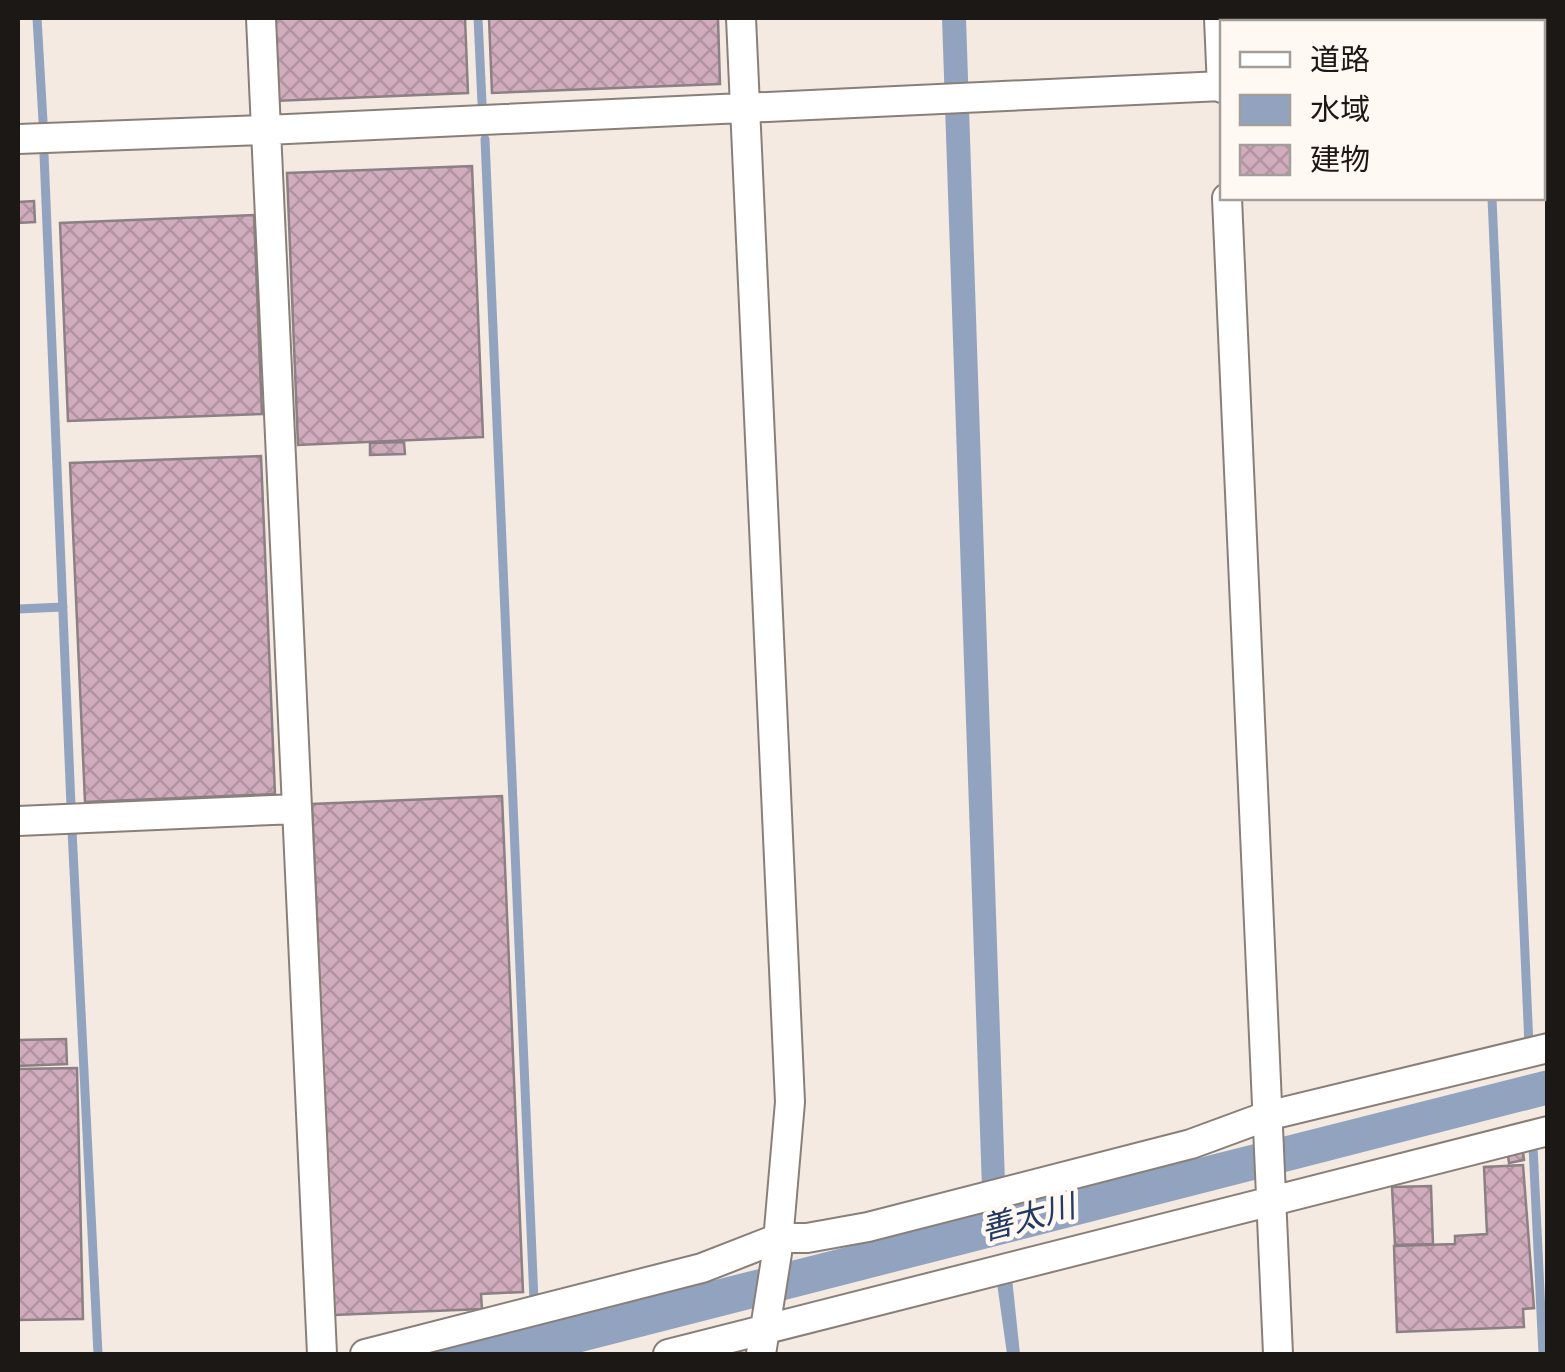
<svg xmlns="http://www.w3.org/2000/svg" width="1565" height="1372" font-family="'Nunito Sans','Noto Sans JP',sans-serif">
<defs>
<pattern id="building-cross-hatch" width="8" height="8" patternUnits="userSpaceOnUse" patternTransform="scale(2.5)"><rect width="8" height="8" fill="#d0acbc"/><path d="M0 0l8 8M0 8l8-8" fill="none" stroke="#b293a1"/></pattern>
</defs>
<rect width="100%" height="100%" fill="#f5eae2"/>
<!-- water -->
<path fill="#92a3c0" d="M942,18H966L1005,1183L982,1189Z
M1547,1070V1105L574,1354H422Z
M1010,1259L1020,1354H1007L994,1262Z"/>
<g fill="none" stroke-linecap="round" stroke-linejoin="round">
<!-- stream -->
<path stroke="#92a3c0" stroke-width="9" d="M37,18L43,121
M478,18L482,103
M1484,18V22
M485,139L534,1301
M44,154L71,806
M1492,198L1529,1046
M18,609L63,607
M72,830L98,1354
M1533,1146L1543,1354"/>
</g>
<!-- building -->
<path fill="url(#building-cross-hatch)" stroke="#8c8085" stroke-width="2.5" d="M271,18H465L468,93L274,101Z
M489,18H724L718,19L720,84L492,93Z
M472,166L483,437L298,445L287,173Z
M34,201L35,222L18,223V202Z
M254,215L262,414L68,421L60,223Z
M404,442L405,454L370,455V443Z
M261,456L275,794L85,802L70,463Z
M502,796L523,1292L481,1294L482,1309L334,1315L312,804Z
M66,1039L67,1064L18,1066V1040Z
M77,1068L83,1319L18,1320V1069Z
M1523,1152L1524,1160L1509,1163L1508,1155Z
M1523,1165L1534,1308L1523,1309L1524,1327L1397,1332L1394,1246L1455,1244V1236L1487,1234L1484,1167Z
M1431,1186L1433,1244L1395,1245L1392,1187Z"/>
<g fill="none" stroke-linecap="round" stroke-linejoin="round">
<!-- minor casing -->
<g stroke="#897f79" stroke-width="32">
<path id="minor" d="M261,18L266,130L1222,86
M741,18L790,1102L777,1253L761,1354
M1219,18L1222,88
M1542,73H1548
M18,139L266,130L322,1354
M1227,198L1278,1354
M18,821L297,809
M365,1354L702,1268L779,1238H807L868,1227L1191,1144L1267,1116L1548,1048
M668,1354L1548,1131"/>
</g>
<!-- minor -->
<use href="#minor" stroke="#fff" stroke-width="28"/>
</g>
<g text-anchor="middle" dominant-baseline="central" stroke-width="9" stroke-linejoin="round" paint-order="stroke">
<!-- water labels -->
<g font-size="32" font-style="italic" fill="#233a63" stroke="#fff8f3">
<text transform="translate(1028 1218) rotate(-15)">善太川</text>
</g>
</g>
<!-- border -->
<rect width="1565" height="1372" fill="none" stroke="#1c1815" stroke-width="40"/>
<!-- legend -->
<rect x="1220" y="20" width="325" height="180" fill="#fff8f3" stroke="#a49e9a" stroke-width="2.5"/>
<rect x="1240" y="52" width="50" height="15" fill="#ffffff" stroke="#a49e9a" stroke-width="2.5"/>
<text x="1310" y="70" font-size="30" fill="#1c1815">道路</text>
<rect x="1240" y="95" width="50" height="30" fill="#92a3c0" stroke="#a49e9a" stroke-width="2.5"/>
<text x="1310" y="120" font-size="30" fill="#1c1815">水域</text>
<rect x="1240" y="145" width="50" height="30" fill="url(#building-cross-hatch)" stroke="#a49e9a" stroke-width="2.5"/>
<text x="1310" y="170" font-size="30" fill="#1c1815">建物</text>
</svg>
